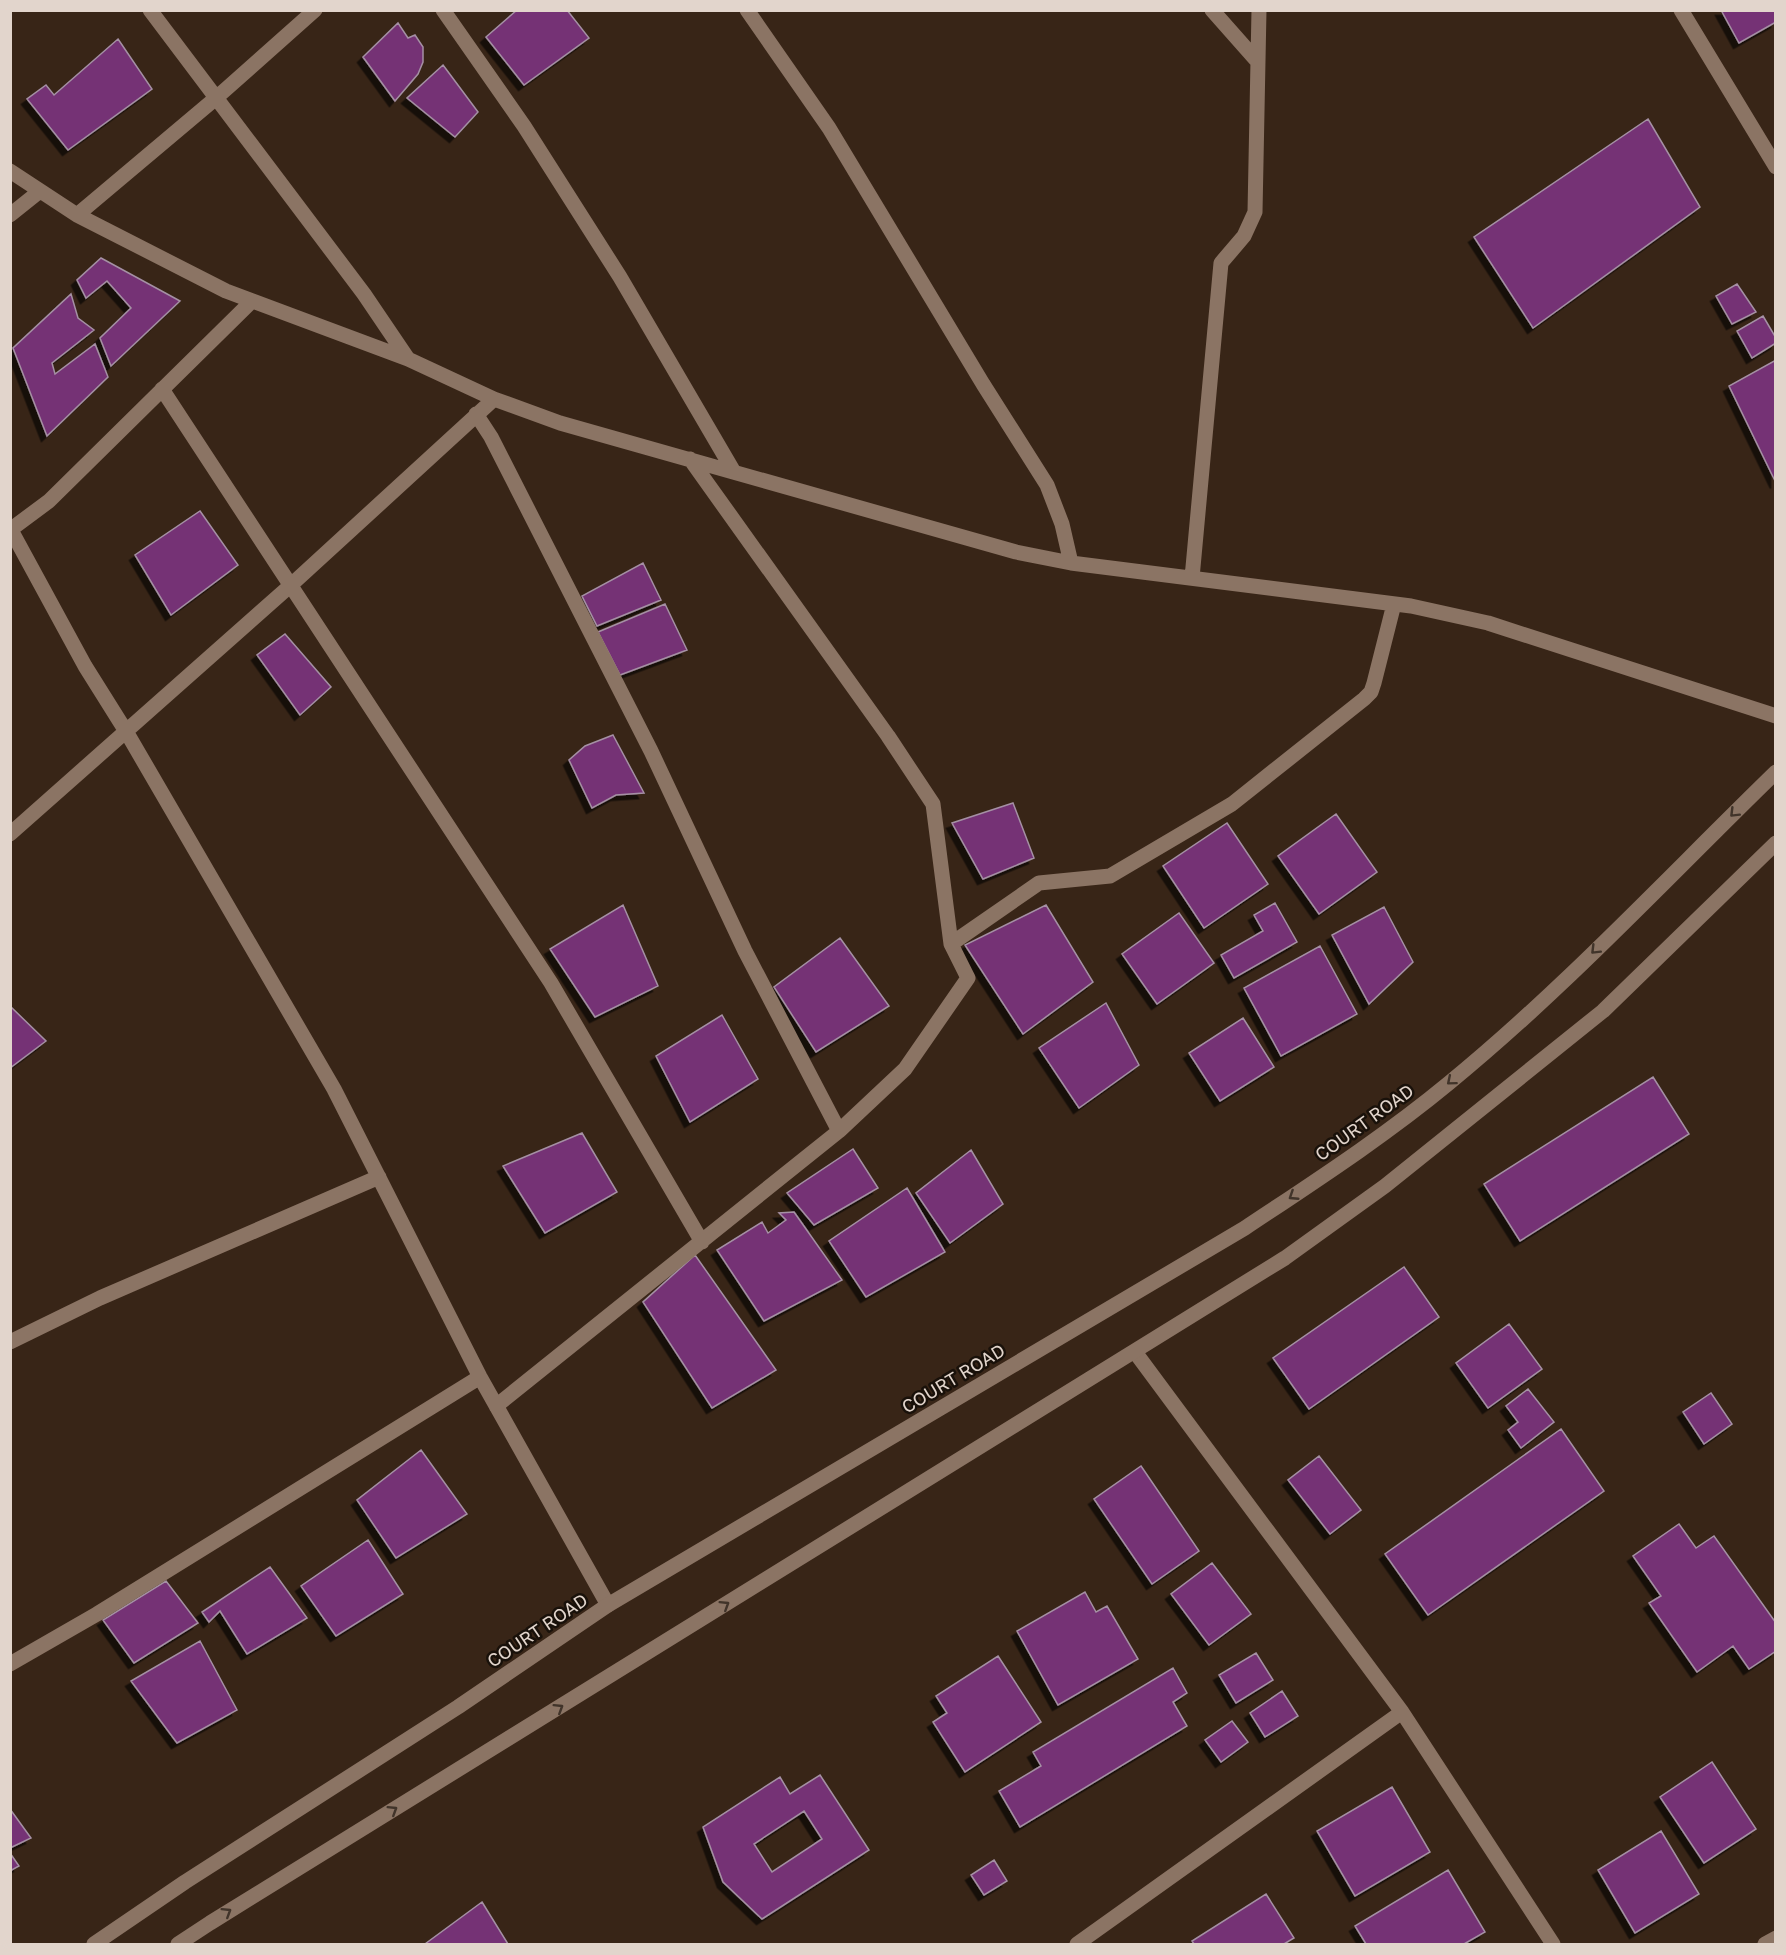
<svg xmlns="http://www.w3.org/2000/svg" width="1786" height="1955" font-family="'Golos Text',sans-serif">
<defs>
<filter id="shadow"><feDropShadow dx="-5.5" dy="5.5" stdDeviation="0" flood-color="#0009"/></filter>
</defs>
<rect width="100%" height="100%" fill="#382517"/>
<!-- building -->
<path fill="#743275" stroke="#a590a4" stroke-width="1.5" fill-rule="evenodd" filter="url(#shadow)" d="M517,10H567L589,38L524,85L486,37Z
M1721,10H1776V22L1739,43Z
M398,23L408,38L415,35L423,47V62L418,74L395,101L363,57Z
M118,39L152,89L68,150L27,99L46,85L54,95Z
M443,65L478,112L455,137L407,98Z
M1648,119L1700,207L1533,328L1474,237Z
M101,258L180,301L111,366L100,338L131,308L107,281L86,298L77,280Z
M1737,284L1756,312L1732,324L1716,296Z
M71,294L78,318L94,330L52,363L55,374L95,344L108,377L47,436L13,348Z
M1763,316L1776,338V343L1752,358L1737,331Z
M1776,360V483L1729,386Z
M200,511L238,565L171,615L135,555Z
M643,563L661,600L597,626L582,596Z
M665,604L687,650L620,675L598,632Z
M285,634L331,687L300,715L257,655Z
M613,735L644,793L616,795L592,808L569,760L585,746Z
M1013,803L1034,858L983,879L952,823Z
M1336,814L1377,872L1319,914L1278,856Z
M1227,823L1268,884L1204,928L1163,866Z
M1275,903L1297,942L1234,978L1221,955L1263,931L1254,915Z
M623,905L658,986L595,1017L550,949Z
M1046,905L1093,982L1023,1034L965,945Z
M1384,907L1413,962L1369,1004L1332,935Z
M1179,913L1214,963L1157,1004L1122,954Z
M840,938L889,1006L816,1052L774,987Z
M1320,946L1357,1014L1281,1056L1244,988Z
M1106,1003L1139,1065L1079,1108L1039,1048Z
M10,1006L46,1041L10,1068Z
M722,1015L758,1079L690,1122L656,1056Z
M1243,1018L1274,1067L1220,1101L1189,1053Z
M1653,1077L1689,1134L1520,1241L1484,1184Z
M582,1133L617,1192L545,1233L503,1166Z
M853,1149L878,1188L814,1225L787,1193Z
M971,1150L1003,1204L950,1243L916,1193Z
M907,1188L945,1252L866,1297L829,1241Z
M794,1212L842,1280L764,1321L717,1250L762,1222L768,1233L786,1220L779,1213Z
M695,1255L776,1370L712,1408L643,1302Z
M1404,1267L1439,1317L1309,1409L1273,1358Z
M1509,1324L1542,1369L1488,1408L1456,1363Z
M1528,1389L1554,1422L1521,1448L1508,1430L1518,1422L1506,1406Z
M1711,1393L1732,1424L1704,1444L1683,1412Z
M1561,1429L1604,1491L1428,1615L1385,1554Z
M421,1450L467,1514L396,1558L357,1500Z
M1319,1456L1361,1510L1330,1534L1288,1480Z
M1141,1466L1199,1551L1152,1584L1094,1499Z
M1679,1524L1696,1548L1714,1536L1776,1623V1651L1749,1669L1733,1646L1697,1672L1649,1603L1661,1596L1633,1556Z
M368,1540L403,1594L336,1636L301,1586Z
M1212,1563L1251,1614L1209,1645L1171,1594Z
M270,1567L307,1618L247,1654L220,1611L209,1622L202,1612Z
M166,1581L198,1623L134,1663L103,1620Z
M1085,1592L1096,1612L1107,1606L1138,1659L1058,1705L1017,1631Z
M200,1641L237,1710L177,1743L131,1681Z
M1256,1653L1273,1680L1236,1703L1219,1675Z
M998,1656L1041,1722L965,1772L933,1722L947,1713L936,1696Z
M1173,1668L1187,1693L1173,1702L1187,1726L1020,1827L999,1791L1041,1766L1033,1752Z
M1282,1691L1298,1716L1265,1737L1250,1713Z
M1232,1721L1248,1742L1221,1762L1205,1740Z
M1712,1762L1756,1829L1704,1863L1660,1797Z
M820,1775L869,1850L762,1919L723,1882L703,1827L780,1777L790,1794ZM804,1811L822,1839L772,1872L754,1844Z
M1392,1787L1430,1852L1355,1896L1317,1831Z
M10,1809L31,1838L10,1848Z
M1661,1831L1699,1894L1635,1933L1598,1870Z
M10,1853L19,1866L10,1871Z
M994,1860L1007,1881L984,1895L971,1875Z
M1448,1870L1485,1932L1464,1944H1366L1355,1926Z
M1266,1894L1294,1938L1284,1944H1194L1192,1941Z
M482,1902L508,1944H425Z"/>
<g fill="none" stroke-linecap="round" stroke-linejoin="round">
<!-- minor -->
<path stroke="#8b7464" stroke-width="15" d="M150,10L364,294L408,359
M443,10L524,126L620,277L734,472
M747,10L829,128L983,384L1047,485L1062,524L1071,563
M1212,10L1258,62
M1681,10L1776,167
M10,171L77,215L226,291L408,359L494,399L560,423L1016,552L1071,563L1411,606L1488,623L1776,716
M10,215L40,191
M77,215L216,98L315,10
M162,389L551,983L702,1242
M476,414L491,437L651,751L745,951L839,1131
M690,459L888,736L933,804L951,944
M10,530L49,501L252,301
M11,530L85,666L127,733L334,1089L480,1377L608,1605
M1192,578L1221,263L1244,236L1255,212L1259,10
M10,834L291,585L494,399
M10,1342L100,1298L379,1177
M1135,1352L1402,1712
M496,1406L839,1131L905,1069L968,978L951,944L1039,883L1110,876L1232,804L1364,699L1371,692L1374,683L1394,604
M10,1664L97,1614L480,1377
M1077,1944L1402,1712L1553,1944
M1765,1944L1776,1938"/>
<!-- secondary -->
<path stroke="#8b7464" stroke-width="15" d="M94,1944L185,1882L458,1707L608,1605L1245,1228C1314,1182 1385,1136 1449,1083C1565,988 1668,877 1776,772
M178,1944L210,1923L1285,1258L1385,1186L1603,1011L1776,843"/>
</g>
<!-- one-way arrows -->
<defs><path id="oneway-chevron" d="M-2-3.5L2.5 0L-2 3.5" fill="none" stroke-width="1.6" stroke-linecap="round" stroke-linejoin="round" transform="scale(1.5)"/></defs>
<g stroke="#41342a">
<use href="#oneway-chevron" transform="translate(1734 813) rotate(135)"/>
<use href="#oneway-chevron" transform="translate(1595 950) rotate(135)"/>
<use href="#oneway-chevron" transform="translate(1451 1081) rotate(140)"/>
<use href="#oneway-chevron" transform="translate(1293 1196) rotate(147)"/>
<use href="#oneway-chevron" transform="translate(725 1605) rotate(-32)"/>
<use href="#oneway-chevron" transform="translate(559 1708) rotate(-32)"/>
<use href="#oneway-chevron" transform="translate(393 1810) rotate(-32)"/>
<use href="#oneway-chevron" transform="translate(227 1912) rotate(-32)"/>
</g>
<g text-anchor="middle" dominant-baseline="central" stroke-width="5" stroke-linejoin="round" paint-order="stroke">
<!-- street labels -->
<g font-size="18" fill="#e2d5cc" stroke="#19110a">
<text transform="translate(1364 1122) rotate(-36)">COURT ROAD</text>
<text transform="translate(953 1378) rotate(-31)">COURT ROAD</text>
<text transform="translate(537 1630) rotate(-34)">COURT ROAD</text>
</g>
</g>
<!-- border -->
<rect width="1786" height="1955" fill="none" stroke="#e2d5cc" stroke-width="24"/>
</svg>
